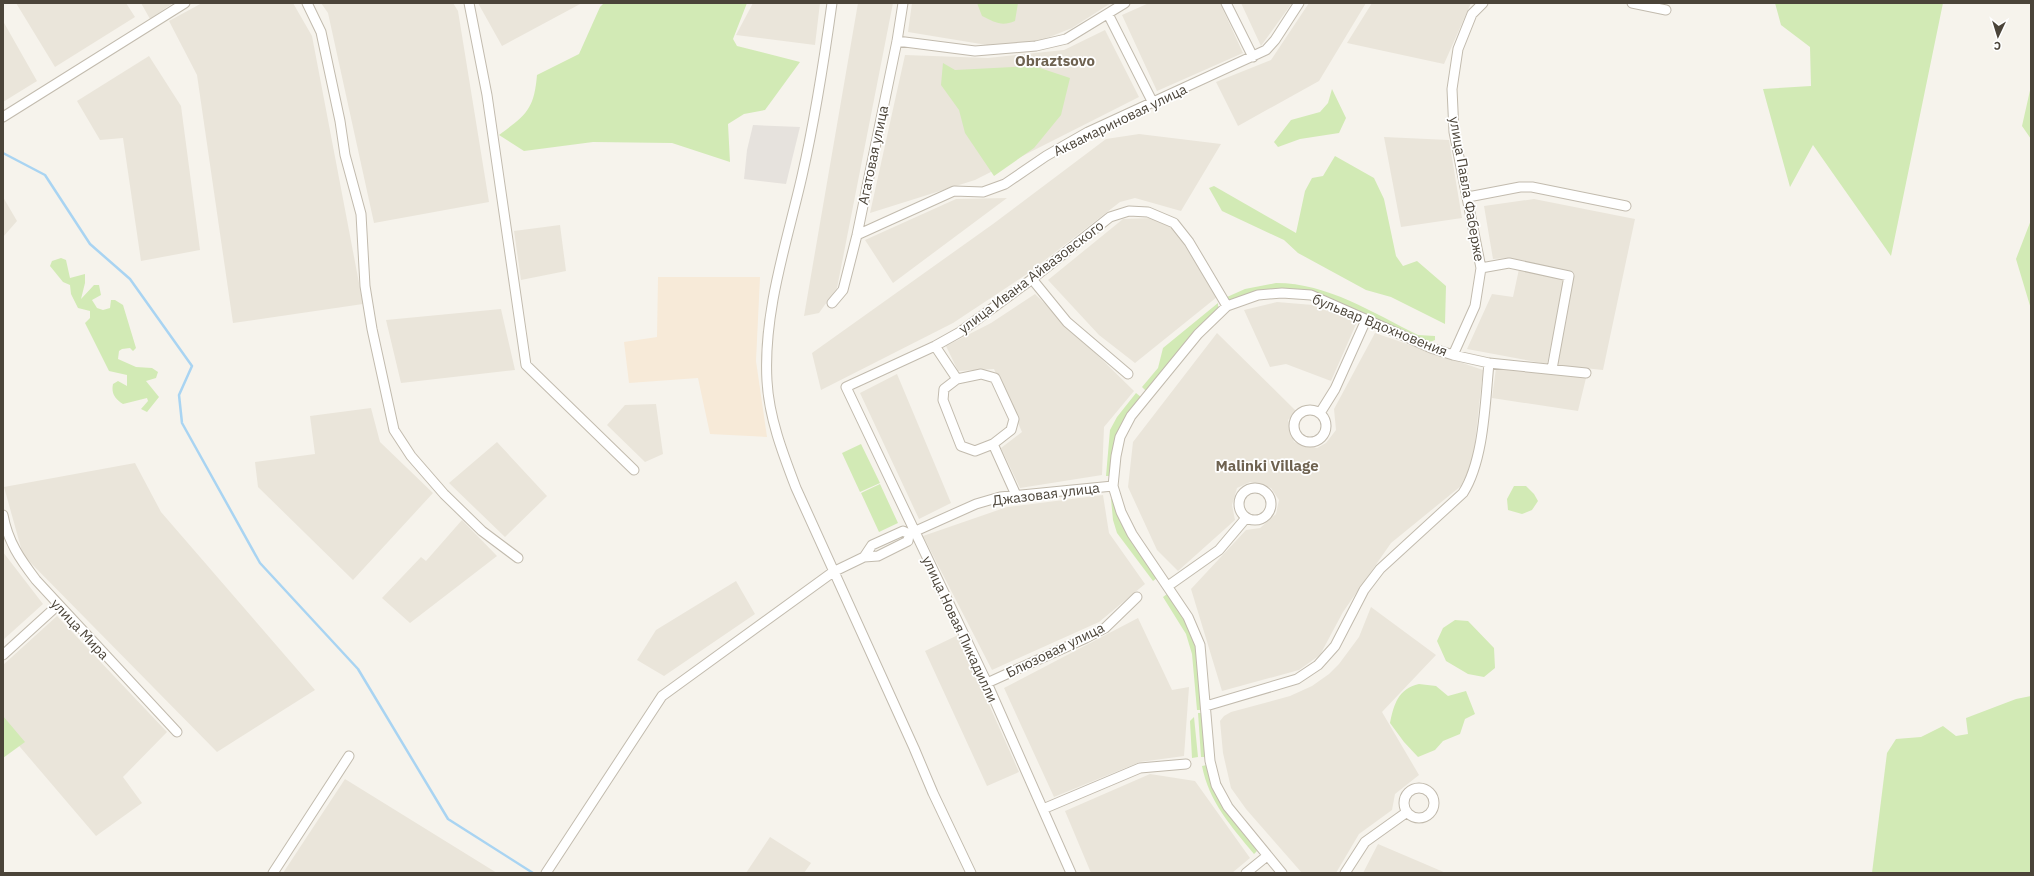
<svg xmlns="http://www.w3.org/2000/svg" width="2034" height="876" font-family="'IBM Plex Sans',sans-serif">
<rect width="100%" height="100%" fill="#f6f3ec"/>
<!-- residential -->
<path fill="#eae5da" d="M16,3H126L135,17L55,67Z
M141,3H173L150,19Z
M202,3H293L312,36L363,304L233,323L197,75L169,21Z
M321,3H453L458,11L489,202L374,223L328,13Z
M478,3H582L502,46Z
M753,3H820L815,45L736,35Z
M858,3H893L837,288L819,313L804,316Z
M912,3H1111L1072,28L1037,42L993,46L908,32Z
M1149,3H1220L1243,53L1157,91L1122,15Z
M1241,3H1292L1261,46Z
M1309,3H1366L1319,81L1238,126L1216,82L1271,60Z
M1372,3H1471L1444,64L1347,43Z
M3,21L37,81L3,102Z
M1105,30L1139,97L975,180L870,213L905,55L988,58L1064,50Z
M149,56L181,106L200,250L141,261L123,138L100,140L77,101Z
M1139,134L1221,144L1181,211L1135,198L1120,202L1027,274L953,323L821,390L812,353L993,224L1106,139Z
M1384,137L1449,140L1462,218L1401,227Z
M3,197L17,221L3,237Z
M1007,198L893,283L865,240L956,199Z
M1534,199L1635,219L1603,370L1555,365L1573,272L1511,258L1493,259L1484,206Z
M1152,218L1174,228L1217,297L1135,363L1099,335L1048,280L1123,219Z
M560,225L566,271L521,280L514,231Z
M1519,269L1566,279L1547,364L1467,349L1492,294L1513,297Z
M1035,294L1134,391L1104,427L1102,475L1020,488L1001,448L1022,432L994,369L958,371L946,346L991,323Z
M1277,302L1313,305L1357,322L1331,381L1286,364L1270,367L1244,310Z
M501,309L515,370L401,383L386,320Z
M1217,333L1296,411L1288,420L1294,442L1317,448L1326,443L1336,430L1334,409L1375,333L1483,370L1473,461L1461,486L1391,543L1343,612L1320,655L1299,670L1222,691L1191,589L1246,530L1260,528L1276,514L1279,500L1271,488L1250,482L1237,488L1232,505L1235,520L1178,571L1157,550L1128,487L1133,442Z
M1496,368L1586,378L1578,411L1492,398Z
M897,374L951,503L919,519L860,393Z
M656,404L663,454L645,462L607,425L625,405Z
M371,408L380,442L433,493L353,580L258,487L255,462L315,454L310,416Z
M497,442L547,496L505,537L449,483Z
M135,463L161,512L315,690L217,752L23,555L4,487Z
M1103,495L1109,533L1145,584L1099,622L992,670L923,536L1007,507Z
M462,520L497,556L410,623L382,598L421,557L426,561Z
M3,552L43,604L3,640Z
M736,581L755,614L664,676L637,660L656,630Z
M1371,607L1436,655L1382,712L1419,775L1395,794L1392,810L1359,834L1336,873H1302L1246,809L1231,788L1223,753L1220,721L1224,716L1231,712L1290,696L1312,686L1329,674L1339,664L1359,637Z
M57,616L167,732L123,777L142,803L96,836L3,727V665Z
M1138,618L1172,690L1189,687L1184,756L1140,762L1054,797L1004,688Z
M958,635L1019,772L987,786L925,651Z
M1150,774L1195,781L1250,858L1232,873H1091L1065,811Z
M345,779L497,873H283Z
M770,837L811,863L804,873H746Z
M1378,844L1446,873H1363Z"/>
<!-- commercial -->
<path fill="#f7ead8" d="M658,277H760L756,361L767,437L710,434L698,378L629,383L624,342L657,337Z"/>
<!-- industrial -->
<path fill="#e6e2dd" d="M753,125L800,127L786,184L744,179L747,150Z"/>
<!-- green -->
<path fill="#d2eab5" d="M604,3H747L733,39L737,46L800,62L765,110L744,114L728,124L730,162L672,143L593,142L524,151L499,135C526,115 534,110 537,75L579,54L600,7Z
M977,3H1018L1015,21C1001,27 995,22 982,16Z
M1775,3H1943L1891,256L1813,145L1790,187L1763,89L1811,86L1810,47L1781,25Z
M943,63L955,70L1034,66L1070,78L1061,115L1034,148L994,176L965,133L959,110L941,85Z
M2031,86V139L2022,126Z
M1332,89L1346,118L1339,133L1300,139L1278,147L1274,142L1291,120L1320,112L1328,103Z
M1335,156L1374,178L1384,199L1396,256L1403,266L1417,261L1446,286L1445,324L1391,297L1366,290L1298,253L1284,240L1222,211L1209,188L1214,186L1296,233L1305,191L1312,178L1323,176Z
M2031,220V309L2016,259Z
M61,258L66,260L70,278L85,274V283L81,299L94,285H99L101,295L92,300L97,308L103,310L110,308L111,300H115L123,305L136,348L133,351L130,348L122,349L119,351L118,359L136,367L152,368L158,372L156,378L146,381L159,397L147,412L141,409L148,401L147,398L123,404C115,399 111,393 113,384L118,381L127,386V375L109,371L85,323L90,318V311L78,308L71,294L70,285L63,282L50,266L52,261Z
M1276,283C1328,283 1373,313 1418,335L1435,336V340L1428,343L1297,290L1268,289L1229,300L1227,297L1245,289Z
M1218,303V310L1146,391L1142,387L1158,368L1163,348Z
M1136,393L1141,397L1125,419L1111,476H1106L1110,430L1117,417Z
M861,444L880,483L860,492L842,453Z
M880,484L898,523L879,532L861,493Z
M1514,486H1526L1534,494L1538,501L1532,510L1522,514L1508,510L1507,499Z
M1111,499H1113L1124,528L1157,578L1153,581L1117,533L1113,520Z
M1167,594L1184,618L1196,649L1202,710H1197L1192,654L1186,634L1163,597Z
M1455,620L1468,621L1494,648L1495,668L1484,677L1468,674L1446,661L1437,641L1443,628Z
M1419,684L1436,686L1448,696L1466,691L1475,714L1465,719L1460,734L1443,741L1435,750L1418,757L1404,742L1390,723C1394,704 1398,689 1419,684Z
M2031,696V873H1872L1887,753L1896,739L1921,737L1943,726L1956,736L1968,734L1966,718L2016,699Z
M1198,713H1202L1206,757H1201Z
M3,716L25,742L3,758Z
M1194,717L1198,757L1192,758L1190,721Z
M1207,765L1255,847L1257,851L1254,854C1231,826 1209,802 1202,766Z"/>
<g fill="none" stroke-linecap="round" stroke-linejoin="round">
<!-- stream -->
<path stroke="#a9d4f2" stroke-width="2.5" d="M3,153L45,175L90,244L130,279L192,366L179,395L182,423L260,563L358,669L448,819L533,873"/>
<!-- minor casing -->
<g stroke="#c2bbae" stroke-width="11">
<path id="minor" d="M307,3L321,32L340,121L345,155L361,214L365,286L372,329L394,430L411,456L444,494L482,531L518,558
M469,3L487,95L526,365L634,470
M832,3C824,61 815,119 802,176C787,242 763,312 767,381C769,418 783,454 796,488L914,748L933,793L971,873
M1226,3L1253,57
M1632,3L1666,10
M1108,14L1153,103
M897,41L975,51L1036,46L1066,39L1125,3
M3,117L185,3
M1468,197L1520,187H1532L1626,206
M857,235L954,191L983,192L1005,184L1046,156L1088,132L1266,50L1275,40L1299,3
M1481,268L1509,263L1569,276L1552,369
M1032,279L1067,322L1128,374
M832,303L843,290L857,235L897,41L903,3
M935,346L957,379L944,389L943,400L961,446L975,451L993,444L1016,495
M1453,355L1475,306L1481,268L1454,132L1452,89L1458,49L1472,14L1483,3
M957,379L981,374L995,378L1014,419L1011,430L993,444
M1294 426a16 16 0 1 1 32 0a16 16 0 1 1-32 0Z
M1320,413L1335,389L1366,320
M1239 504a16 16 0 1 1 32 0a16 16 0 1 1-32 0Z
M3,515C8,542 20,559 36,580L177,732
M903,531L909,534L908,541L878,556L864,557L872,545Z
M909,534L976,504L1000,497L1113,486
M1168,586L1219,550L1246,518
M3,655L58,605
M987,683L1086,638L1105,628L1137,597
M1206,706L1297,679L1318,665L1335,646L1364,590L1380,569L1463,493C1484,460 1485,403 1489,363
M1404 803a15 15 0 1 1 30 0a15 15 0 1 1-30 0Z
M1043,809L1140,768L1186,764
M273,873L349,756
M546,873L662,696L833,572L864,557
M1071,873L987,683L846,387L935,346L960,332L1032,279L1110,217L1129,211L1148,212L1174,223L1189,242L1227,306
M1246,873L1267,856
M1282,873L1228,807L1216,785L1210,761L1200,645L1188,617L1132,534L1121,512L1113,486L1116,456L1120,437L1131,416L1198,334L1227,306L1258,295L1282,293L1311,295L1431,348L1453,355L1489,363L1586,373
M1345,873L1365,842L1407,812"/>
</g>
<!-- minor -->
<use href="#minor" stroke="#fff" stroke-width="9"/>
</g>
<g text-anchor="middle" dominant-baseline="central" stroke-width="3.5" stroke-linejoin="round" paint-order="stroke">
<!-- street labels -->
<g font-size="14" fill="#4b4439" stroke="#fff">
<text transform="translate(1120 120) rotate(-26)">Аквамариновая улица</text>
<text transform="translate(873 155) rotate(-78)">Агатовая улица</text>
<text transform="translate(1467 189) rotate(80)">улица Павла Фаберже</text>
<text transform="translate(1031 277) rotate(-37)">улица Ивана Айвазовского</text>
<text transform="translate(1380 325) rotate(22)">бульвар Вдохновения</text>
<text transform="translate(1046 494) rotate(-7)">Джазовая улица</text>
<text transform="translate(80 629) rotate(47)">улица Мира</text>
<text transform="translate(960 629) rotate(65)">улица Новая Пикадилли</text>
<text transform="translate(1055 650) rotate(-26)">Блюзовая улица</text>
</g>
<!-- neighbourhood labels -->
<g font-size="15" font-weight="bold" fill="#6e6250" stroke="#fff">
<text x="1055" y="60">Obraztsovo</text>
<text x="1267" y="465">Malinki Village</text>
</g>
</g>
<!-- border -->
<rect width="2034" height="876" fill="none" stroke="#4b4439" stroke-width="8"/>
<!-- north arrow -->
<g transform="translate(1998 36) rotate(184)" stroke="#ffffff" stroke-width="3" paint-order="stroke">
<path d="M0-3L7 15L0 10L-7 15Z" fill="#4b4439"/>
<text y="-6" font-size="11" font-weight="bold" text-anchor="middle" fill="#4b4439">С</text>
</g>
</svg>
